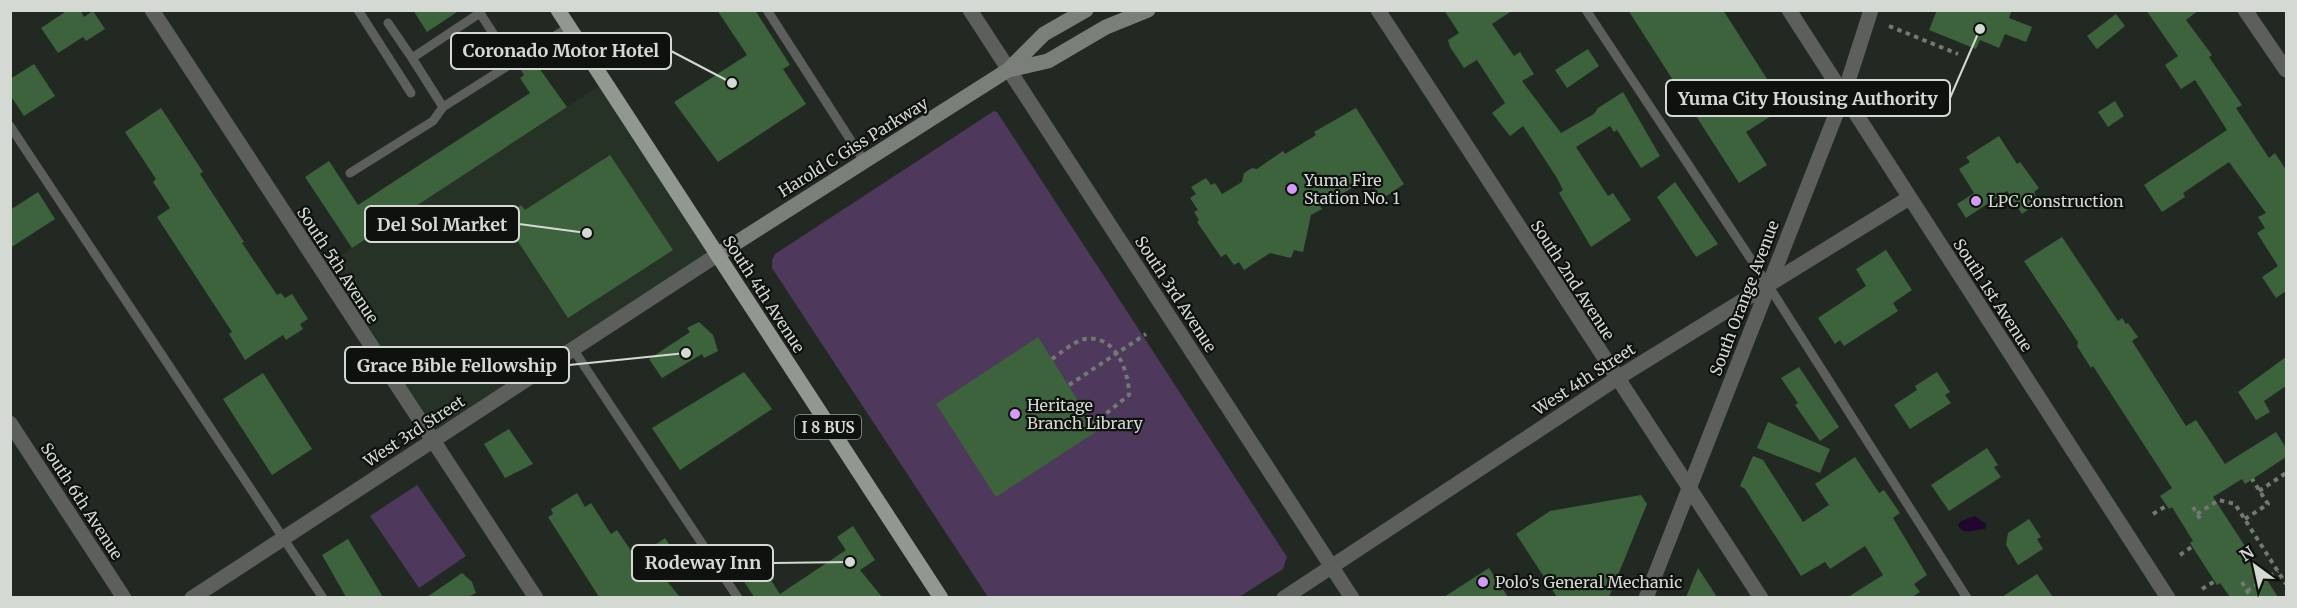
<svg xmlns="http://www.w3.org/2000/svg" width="2297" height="608" font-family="Merriweather,serif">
<rect width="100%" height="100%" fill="#222922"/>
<!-- built -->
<path fill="#263226" d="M605,82L717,255L433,440L320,269Z"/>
<!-- green -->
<path fill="#4e385c" d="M994,111L997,112L1287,557L1283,569L1239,597H988L772,268V260L775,254Z
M417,485L466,556L419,588L370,516Z"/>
<!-- water -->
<path fill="#21072e" d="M1975,516L1986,524L1985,529C1974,529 1964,537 1958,525L1961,521Z"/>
<!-- building -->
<path fill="#3c633c" d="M68,10H80L84,17L93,11L105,29L86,41L83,37L58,53L41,28Z
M413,10H460L427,32Z
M717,10H755L790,65L783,69L806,104L718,162L674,102L747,55Z
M1444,10H1513L1492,24L1514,56L1520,52L1534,74L1522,81L1561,133L1594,114L1598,108L1623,92L1660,156L1641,168L1617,130L1614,132L1610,126L1576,147L1608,196L1613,193L1631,220L1591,247L1559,193L1563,190L1557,178L1523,126L1510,136L1492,113L1505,103L1477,60L1464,68L1450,47L1448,40L1459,33Z
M1628,10H1723L1785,107L1746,132L1767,165L1739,183Z
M1937,10H2012L2009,18L2032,27L2026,42L2005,34L1999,48L1980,40L1976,49L1929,30Z
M2146,10H2199L2186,20L2212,55L2209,57L2242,105L2236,108L2269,158L2275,153L2286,170V291L2276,298L2262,277L2278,266L2257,233L2265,228L2258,217L2266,213L2229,162L2183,193L2185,197L2162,212L2144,185L2227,130L2195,80L2181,89L2165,65L2178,56Z
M2116,14L2125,26L2097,49L2087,36Z
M1588,49L1599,66L1567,88L1555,70Z
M534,61L567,107L352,248L305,177L329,161L358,205L530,93L520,78L524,75L521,70Z
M34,64L55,96L24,116L10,95V79Z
M2115,101L2124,116L2108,127L2098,112Z
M161,108L203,172L200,174L244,242L242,243L277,295L281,293L285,298L292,294L308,319L300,324L303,329L286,340L283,335L245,360L229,334L232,332L157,217L170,208L153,182L156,179L125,132Z
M1356,108L1404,184L1382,199L1368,179L1320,206L1322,209L1311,215L1303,252L1294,250L1291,258L1270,253L1244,270L1239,262L1234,265L1226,254L1221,257L1197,222L1199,220L1194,212L1198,210L1190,198L1196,194L1191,187L1206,178L1211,185L1215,183L1222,194L1242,182L1244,173L1252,168L1257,169L1283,151L1285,154L1316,135L1314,132Z
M1999,136L2017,164L2020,162L2039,188L2034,192L2039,202L2022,214L2007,191L1966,218L1957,204L1974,193L1959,169L1970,162L1966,157Z
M610,155L673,250L568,318L502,217L521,205L525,210Z
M1675,182L1718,244L1696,257L1657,197Z
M38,192L55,219L10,248V210Z
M2062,237L2118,321L2122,318L2126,324L2128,323L2138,337L2132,341L2186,426L2196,420L2225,464L2276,432L2286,448V457L2245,484L2242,479L2213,497L2278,597H2230L2220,583L2217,585L2190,543L2193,541L2172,507L2169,509L2160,496L2172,488L2093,366L2091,368L2077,346L2078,342L2024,261Z
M1886,250L1912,290L1893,303L1898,311L1844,346L1840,340L1835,344L1818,318L1866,286L1856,269Z
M699,322L713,335L718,351L704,358L702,354L662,378L649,359L690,332L687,328Z
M1038,337L1097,431L996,497L936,404Z
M2286,357V386L2264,401L2270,412L2256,420L2238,392Z
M1799,367L1839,427L1820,441L1795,405L1798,403L1781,378Z
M744,372L772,409L680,470L652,428Z
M1937,372L1950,392L1945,395L1951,403L1910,429L1894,405L1917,390L1915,386Z
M263,373L312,449L272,475L223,399Z
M1768,422L1830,449L1820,473L1757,448Z
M509,429L533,464L505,478L484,444Z
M1987,448L1998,465L1994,467L2001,477L1949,511L1931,485Z
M1753,456L1763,460L1803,522L1829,505L1815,484L1855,457L1879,493L1884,490L1900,513L1893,518L1927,575L1914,584L1920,592L1912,597H1848L1883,575L1865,546L1830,569L1825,562L1801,576L1745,489L1740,486Z
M577,493L585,507L591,503L611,534L617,530L636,558L665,538L685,568L666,580L680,597H599L548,517L553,514L551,509Z
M1641,495L1647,504L1609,597H1557L1516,534L1550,511Z
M2029,519L2041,537L2037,539L2043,549L2018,565L2006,545L2008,533Z
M853,526L875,560L860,570L882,597H754L733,564L752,551L780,594L846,550L837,537Z
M348,539L383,597H346L322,555Z
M1489,568L1508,597H1444Z
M1698,568L1717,597H1686Z
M462,573L472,582L476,593L468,597H427Z
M2037,574L2053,597H2002Z"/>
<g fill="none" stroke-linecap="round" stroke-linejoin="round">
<!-- path -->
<path stroke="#727872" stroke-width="4" stroke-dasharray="4.5 4.5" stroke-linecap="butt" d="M1889,26L1958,54
M1052,359C1061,353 1074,341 1085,339C1116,334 1129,372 1129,395L1093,424
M1069,385L1146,334
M2259,491L2286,473
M2193,507L2202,522
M2153,514L2166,506
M2197,514L2219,500L2235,504L2286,584
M2245,519L2268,504L2252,479
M2180,555L2193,546
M2242,582L2251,598
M2202,589L2215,581
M2247,591L2278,571"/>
<!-- service -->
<path stroke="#5c5f5c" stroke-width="9" d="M358,10L411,93
M767,10L864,161
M1586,10L1768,285L1967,598
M388,23L412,58
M443,107L412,58L480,13L512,63
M10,126L323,598
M350,173L433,121L443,107L569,27
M573,349L738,598"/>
<!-- minor -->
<path stroke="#5c5f5c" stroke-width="15" d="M152,10L536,598
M970,10L1352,598
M1378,10L1761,598
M2245,10L2286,70
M1844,94L1871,10
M10,423L124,598
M1284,598L1616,379L1909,198"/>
<!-- tertiary -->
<path stroke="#5c5f5c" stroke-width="15" d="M1789,10L2168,598
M192,598L717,255
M1646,598L1844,94"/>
<!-- secondary -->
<path stroke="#7a7f79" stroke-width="15" d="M1008,70L1048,61L1106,27L1148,10
M717,255L1008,70L1044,34L1086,10"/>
<!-- primary -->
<path stroke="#919890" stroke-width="15" d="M558,10L941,598"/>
</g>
<!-- markers -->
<g fill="#d59bfb" stroke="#0e110d" stroke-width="2">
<circle cx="1292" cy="189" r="6"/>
<circle cx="1976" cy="201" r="6"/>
<circle cx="1015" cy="414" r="6"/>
<circle cx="1483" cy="582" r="6"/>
</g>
<g text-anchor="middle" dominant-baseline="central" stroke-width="4.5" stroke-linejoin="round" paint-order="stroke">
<!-- shield labels -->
<rect fill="#0e110d" stroke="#999d98" stroke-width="1.5" x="795" y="415" width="66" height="24" rx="4.5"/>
<g font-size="15" font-weight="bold" fill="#d4d9d4">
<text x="828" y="427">I 8 BUS</text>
</g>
<!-- street labels -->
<g font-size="16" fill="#d4d9d4" stroke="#0e110d">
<text transform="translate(853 147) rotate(-32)">Harold C Giss Parkway</text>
<text transform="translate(338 265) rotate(57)">South 5th Avenue</text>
<text transform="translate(1573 280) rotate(57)">South 2nd Avenue</text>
<text transform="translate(764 294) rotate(57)">South 4th Avenue</text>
<text transform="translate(1176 294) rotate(57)">South 3rd Avenue</text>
<text transform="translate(1993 295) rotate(57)">South 1st Avenue</text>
<text transform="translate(1744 298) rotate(-69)">South Orange Avenue</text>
<text transform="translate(1584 379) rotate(-33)">West 4th Street</text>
<text transform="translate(414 431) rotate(-33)">West 3rd Street</text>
<text transform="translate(82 501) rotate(57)">South 6th Avenue</text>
</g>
<!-- poi labels -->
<g font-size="16" fill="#d4d9d4" stroke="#0e110d" text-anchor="start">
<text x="1304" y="180">Yuma Fire<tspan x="1304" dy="18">Station No. 1</tspan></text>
<text x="1988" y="201">LPC Construction</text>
<text x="1027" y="405">Heritage<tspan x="1027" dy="18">Branch Library</tspan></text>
<text x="1495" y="582">Polo’s General Mechanic</text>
</g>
</g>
<!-- callouts -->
<path fill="none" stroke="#d4d9d4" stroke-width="2" d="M732 83L671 51M1980 29L1950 98M587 233L519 224M686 353L569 365M850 562L773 563"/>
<g fill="#d4d9d4" stroke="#0e110d" stroke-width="2">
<circle cx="732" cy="83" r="6"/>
<circle cx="1980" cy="29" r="6"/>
<circle cx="587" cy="233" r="6"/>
<circle cx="686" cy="353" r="6"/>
<circle cx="850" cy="562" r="6"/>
</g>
<g fill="#0e110d" stroke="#d4d9d4" stroke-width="2">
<rect x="451" y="33" width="220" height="36" rx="6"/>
<rect x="1666" y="80" width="284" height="36" rx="6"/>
<rect x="365" y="206" width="154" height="36" rx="6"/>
<rect x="345" y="347" width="224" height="36" rx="6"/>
<rect x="632" y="545" width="141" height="36" rx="6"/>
</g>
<g font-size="18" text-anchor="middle" font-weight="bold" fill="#d4d9d4">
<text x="561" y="57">Coronado Motor Hotel</text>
<text x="1808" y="105">Yuma City Housing Authority</text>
<text x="442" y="231">Del Sol Market</text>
<text x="457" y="372">Grace Bible Fellowship</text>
<text x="703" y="569">Rodeway Inn</text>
</g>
<!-- border -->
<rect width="2297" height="608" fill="none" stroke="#d4d9d4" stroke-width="24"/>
<!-- north arrow -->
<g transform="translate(2255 566) rotate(327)" stroke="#0e110d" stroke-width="4.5" paint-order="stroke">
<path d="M0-4.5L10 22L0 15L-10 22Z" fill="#d4d9d4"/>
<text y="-9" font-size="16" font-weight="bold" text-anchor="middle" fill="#d4d9d4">N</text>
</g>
</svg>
